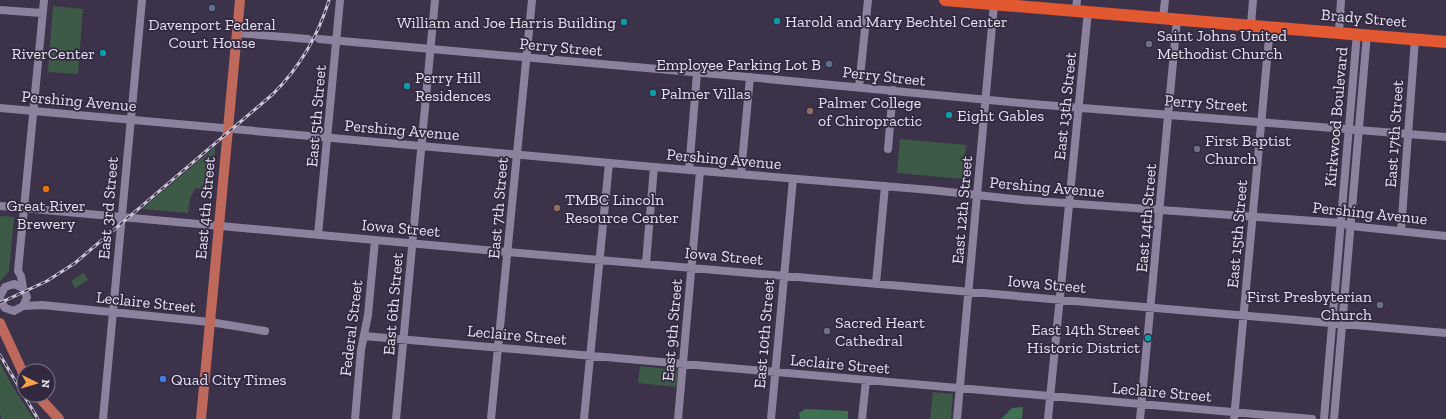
<svg xmlns="http://www.w3.org/2000/svg" width="1446" height="419" font-family="'Zilla Slab',serif">
<rect width="100%" height="100%" fill="#3c334b"/>
<!-- green -->
<path fill="#3d5a46" d="M53,6L83,9L78,74L48,72Z
M900,139L966,145L963,179L897,173Z
M215,147L213,190L195,188L190,199L188,213L142,209Z
M0,216L14,217L9,271L0,282Z
M84,273L88,280L75,288L71,281Z
M0,363L13,387L34,419H2L0,414Z
M640,366L678,370L676,387L638,383Z
M933,392L953,394L951,419H930Z"/>
<!-- forest -->
<path fill="#3f7150" d="M1023,407L1022,419H1001L1012,408Z
M805,409L848,411V419H800L799,413Z"/>
<g fill="none" stroke-linecap="round" stroke-linejoin="round">
<!-- minor -->
<path stroke="#8c829e" stroke-width="8" d="M0,10L42,13
M1076,10L1077,0
M1163,18L1165,0
M1251,25L1253,0
M1339,32L1341,0
M237,33L308,39
M319,39L737,76L1032,104L1446,137
M859,87L868,0
M0,108L654,167L931,190L1023,200L1341,223L1351,226L1446,236
M888,149L893,90
M689,170L697,73
M741,174L750,77
M0,206L507,252L1446,333
M1401,231L1415,39
M318,235L340,0
M646,263L654,167
M876,284L885,186
M23,288L21,276L18,271L44,0
M0,296L5,287L14,284L23,288L27,297L23,306L14,311L5,308L0,299
M23,306L42,305L210,322L265,331
M364,336L1312,419
M103,419L142,0
M355,419L361,350L368,315L375,240
M396,419L435,0
M491,419L532,0
M584,419L609,163
M678,419L700,171
M771,419L793,179
M862,419L866,380
M957,419L994,4
M1048,419L1088,11
M1140,419L1177,19
M1234,419L1270,27
M1324,419L1357,33
M1334,419L1367,34"/>
<!-- major -->
<path stroke="#bf695d" stroke-width="10" d="M0,323L24,375
M37,395L59,419
M201,419L240,0"/>
<!-- highway -->
<path stroke="#e15831" stroke-width="12" d="M945,0L1446,42"/>
<!-- rail casing -->
<g stroke="#cbc4d5" stroke-width="3">
<path id="rail" d="M0,303L47,281L75,263L273,94C299,68 318,36 329,0
M0,355L38,419"/>
</g>
<!-- rail -->
<use href="#rail" stroke="#322940" stroke-width="1.5" stroke-dasharray="4.5" stroke-linecap="butt"/>
</g>
<!-- markers -->
<g fill="#5c6f8a" stroke="#322940" stroke-width="1.5">
<circle cx="212" cy="8" r="4"/>
<circle cx="829" cy="64" r="4"/>
</g>
<g fill="#0f9aa8" stroke="#322940" stroke-width="1.5">
<circle cx="777" cy="21" r="4"/>
<circle cx="624" cy="22" r="4"/>
<circle cx="103" cy="53" r="4"/>
<circle cx="407" cy="86" r="4"/>
<circle cx="653" cy="93" r="4"/>
<circle cx="949" cy="115" r="4"/>
<circle cx="1148" cy="338" r="4"/>
</g>
<g fill="#6b7280" stroke="#322940" stroke-width="1.5">
<circle cx="1149" cy="44" r="4"/>
<circle cx="1197" cy="149" r="4"/>
<circle cx="1380" cy="305" r="4"/>
<circle cx="827" cy="331" r="4"/>
</g>
<g fill="#8d6e63" stroke="#322940" stroke-width="1.5">
<circle cx="810" cy="111" r="4"/>
<circle cx="557" cy="208" r="4"/>
</g>
<circle fill="#e8710a" stroke="#322940" stroke-width="1.5" cx="46" cy="189" r="4"/>
<circle fill="#3f7fe0" stroke="#322940" stroke-width="1.5" cx="163" cy="379" r="4"/>
<g text-anchor="middle" dominant-baseline="central" stroke-width="3.5" stroke-linejoin="round" paint-order="stroke">
<!-- street labels -->
<g font-size="16" fill="#e6e0f0" stroke="#322940">
<text transform="translate(1364 18) rotate(5)">Brady Street</text>
<text transform="translate(561 47) rotate(5)">Perry Street</text>
<text transform="translate(884 76) rotate(6)">Perry Street</text>
<text transform="translate(79 101) rotate(5)">Pershing Avenue</text>
<text transform="translate(1206 103) rotate(4)">Perry Street</text>
<text transform="translate(1065 106) rotate(-84)">East 13th Street</text>
<text transform="translate(316 116) rotate(-85)">East 5th Street</text>
<text transform="translate(1336 117) rotate(-85)">Kirkwood Boulevard</text>
<text transform="translate(402 130) rotate(5)">Pershing Avenue</text>
<text transform="translate(1394 134) rotate(-86)">East 17th Street</text>
<text transform="translate(724 159) rotate(5)">Pershing Avenue</text>
<text transform="translate(1047 187) rotate(5)">Pershing Avenue</text>
<text transform="translate(108 208) rotate(-85)">East 3rd Street</text>
<text transform="translate(205 208) rotate(-85)">East 4th Street</text>
<text transform="translate(498 208) rotate(-85)">East 7th Street</text>
<text transform="translate(962 210) rotate(-85)">East 12th Street</text>
<text transform="translate(1370 213) rotate(6)">Pershing Avenue</text>
<text transform="translate(1146 218) rotate(-85)">East 14th Street</text>
<text transform="translate(401 228) rotate(5)">Iowa Street</text>
<text transform="translate(1237 234) rotate(-85)">East 15th Street</text>
<text transform="translate(724 256) rotate(5)">Iowa Street</text>
<text transform="translate(1047 284) rotate(5)">Iowa Street</text>
<text transform="translate(146 302) rotate(6)">Leclaire Street</text>
<text transform="translate(393 304) rotate(-85)">East 6th Street</text>
<text transform="translate(351 328) rotate(-83)">Federal Street</text>
<text transform="translate(672 330) rotate(-85)">East 9th Street</text>
<text transform="translate(764 334) rotate(-85)">East 10th Street</text>
<text transform="translate(517 335) rotate(5)">Leclaire Street</text>
<text transform="translate(840 364) rotate(5)">Leclaire Street</text>
<text transform="translate(1162 392) rotate(5)">Leclaire Street</text>
</g>
<!-- poi labels -->
<g font-size="16" fill="#e6e0f0" stroke="#322940" text-anchor="start">
<text x="785" y="21">Harold and Mary Bechtel Center</text>
<text x="616" y="22" text-anchor="end">William and Joe Harris Building</text>
<text x="212" y="24" text-anchor="middle">Davenport Federal<tspan x="212" dy="18">Court House</tspan></text>
<text x="1157" y="35">Saint Johns United<tspan x="1157" dy="18">Methodist Church</tspan></text>
<text x="95" y="53" text-anchor="end">RiverCenter</text>
<text x="821" y="64" text-anchor="end">Employee Parking Lot B</text>
<text x="415" y="77">Perry Hill<tspan x="415" dy="18">Residences</tspan></text>
<text x="661" y="93">Palmer Villas</text>
<text x="818" y="102">Palmer College<tspan x="818" dy="18">of Chiropractic</tspan></text>
<text x="957" y="115">Eight Gables</text>
<text x="1205" y="140">First Baptist<tspan x="1205" dy="18">Church</tspan></text>
<text x="565" y="199">TMBC Lincoln<tspan x="565" dy="18">Resource Center</tspan></text>
<text x="46" y="205" text-anchor="middle">Great River<tspan x="46" dy="18">Brewery</tspan></text>
<text x="1372" y="296" text-anchor="end">First Presbyterian<tspan x="1372" dy="18">Church</tspan></text>
<text x="835" y="322">Sacred Heart<tspan x="835" dy="18">Cathedral</tspan></text>
<text x="1140" y="329" text-anchor="end">East 14th Street<tspan x="1140" dy="18">Historic District</tspan></text>
<text x="171" y="379">Quad City Times</text>
</g>
</g>
<!-- north arrow -->
<g transform="translate(36 383) rotate(95)"><circle r="19" fill="#322940" stroke="#7a7286"/>
<path d="M0-3L7 15L0 10L-7 15Z" fill="#f7a248"/>
<text y="-6" font-size="11" font-weight="bold" text-anchor="middle" fill="#e6e0f0">N</text>
</g>
</svg>
